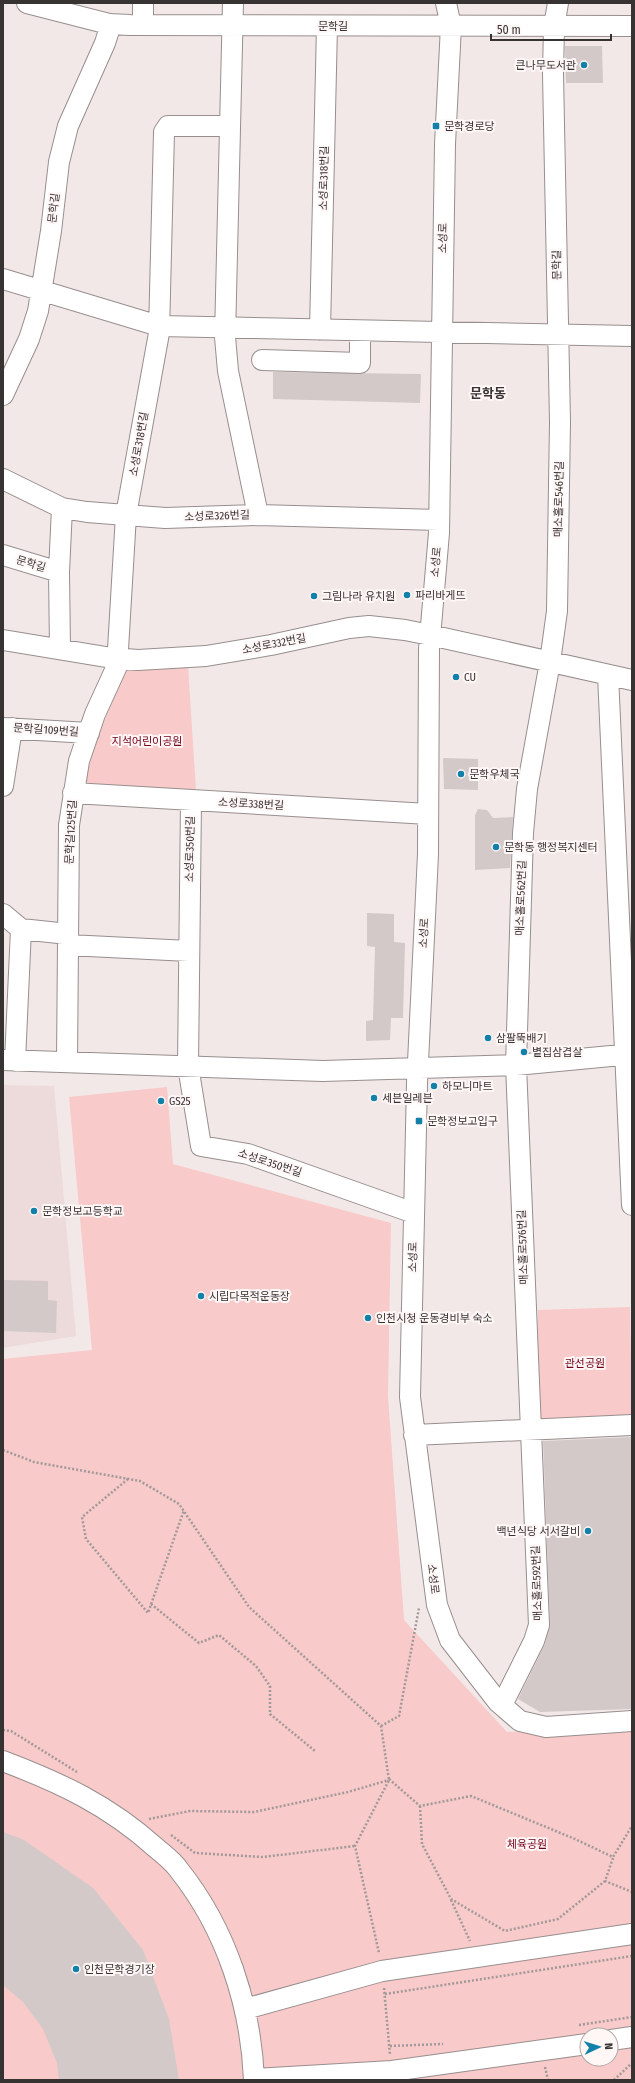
<svg xmlns="http://www.w3.org/2000/svg" width="635" height="2083" font-family="'Fira Sans Condensed','Noto Sans KR',sans-serif">
<rect width="100%" height="100%" fill="#f3e8e8"/>
<!-- built -->
<path fill="#eddada" d="M3,1085L54,1086L76,1336L3,1348Z"/>
<!-- green -->
<path fill="#f8cac9" fill-rule="evenodd" d="M188,665L196,791L84,784L98,737L126,668Z
M167,1087L173,1164L391,1223L388,1396L404,1620L507,1732L632,1726V2080H3V1359L92,1350L69,1097ZM587,2035H611V2059H587Z
M630,1307L632,1418H537L538,1310Z"/>
<!-- building -->
<path fill="#d3c9c9" d="M565,46H602L603,83H566Z
M273,372L421,374L420,403L273,399Z
M443,758L478,759V790L444,789Z
M478,809L487,810L493,818L513,817L510,868L475,870V815Z
M367,913L394,914V942L405,943L403,1018H391L390,1040L366,1041V1021L373,1020L375,947L367,946Z
M3,1280L48,1281V1300L57,1301L56,1333L3,1331Z
M632,1437V1709L540,1712L518,1699L544,1646L550,1625L543,1441Z
M3,1832L24,1840L93,1888L143,1950L169,2019L179,2080H59L57,2063L43,2029L23,2002L3,1985Z"/>
<g fill="none" stroke-linecap="round" stroke-linejoin="round">
<!-- minor casing -->
<g stroke="#988e8e" stroke-width="22">
<path id="minor" d="M27,3L109,24L130,25L632,26
M143,3V25
M233,3L225,337L228,371L258,515
M446,3L451,26L445,144L439,533L429,649L428,854L417,1083L410,1397L437,1605L450,1640L498,1702L520,1721L546,1727L632,1721
M3,279L159,326L632,336
M320,330L327,26
M262,360L360,363V331
M3,395L29,339L38,311L51,231L59,162L68,126L105,43L111,24
M3,479L62,508L87,512L165,518L258,515L439,520
M3,555L59,572
M3,640L112,658L138,660L206,656L271,645L349,628L369,626L405,630L430,635L632,680
M60,649L59,572L62,508
M608,675L632,1205
M3,728L89,733
M3,786L12,728
M73,793L428,814
M191,801L188,1066L201,1146L248,1154L414,1213
M3,914L21,929L68,934
M68,945L189,951
M3,1060L323,1071L516,1065L632,1054
M15,1061L21,929
M67,1062L69,825L79,761L95,714L117,666L126,515L159,333L164,132L168,126H230
M414,1435L632,1425
M502,1705L534,1641L539,1625L516,1065L523,833L527,789L550,662L557,611L560,422L553,74L554,26L558,3
M3,1761C61,1783 108,1805 155,1847C163,1854 173,1861 179,1870C226,1929 251,2005 254,2080
M245,2009L382,1971L632,1934
M611,2040L632,2037
M254,2079L392,2071L587,2044"/>
</g>
<!-- path -->
<path stroke="#a19999" stroke-width="2.5" stroke-dasharray="2 2" stroke-linecap="butt" d="M3,1450L34,1462L140,1481L179,1504L249,1607L381,1726L389,1780L355,1846L379,1953
M128,1479L82,1517L86,1539L148,1613L184,1510
M151,1604L199,1643L219,1635L256,1666L270,1686V1714L315,1751
M381,1726L399,1716L419,1608
M3,1730L11,1731L77,1772
M389,1779L420,1806L471,1796L575,1839L613,1857L632,1826
M420,1806L422,1844L451,1899L505,1931L558,1919L605,1881
M149,1819L190,1811L254,1812L348,1792L389,1780
M171,1835L195,1853L263,1857L355,1846
M613,1858L605,1881L632,1892
M451,1900L470,1941
M384,1988L390,2055
M385,1994L632,1956
M579,2025L632,2017
M390,2046L443,2044
M545,2067L548,2080
M614,2080L632,2063"/>
<!-- minor -->
<use href="#minor" stroke="#fff" stroke-width="20"/>
</g>
<!-- markers -->
<g fill="#1281a9" stroke="#fff6f6" stroke-width="1.5">
<circle cx="584" cy="65" r="4"/>
<rect x="432" y="122" width="8" height="8" rx="2"/>
<circle cx="407" cy="595" r="4"/>
<circle cx="314" cy="596" r="4"/>
<circle cx="456" cy="677" r="4"/>
<circle cx="461" cy="774" r="4"/>
<circle cx="496" cy="847" r="4"/>
<circle cx="488" cy="1038" r="4"/>
<circle cx="524" cy="1052" r="4"/>
<circle cx="434" cy="1086" r="4"/>
<circle cx="374" cy="1098" r="4"/>
<circle cx="161" cy="1101" r="4"/>
<rect x="415" y="1117" width="8" height="8" rx="2"/>
<circle cx="34" cy="1211" r="4"/>
<circle cx="201" cy="1296" r="4"/>
<circle cx="368" cy="1318" r="4"/>
<circle cx="588" cy="1531" r="4"/>
<circle cx="76" cy="1969" r="4"/>
</g>
<g text-anchor="middle" dominant-baseline="central" stroke-width="4" stroke-linejoin="round" paint-order="stroke">
<!-- street labels -->
<g font-size="11" fill="#373333" stroke="#fff6f6">
<text x="333" y="26">문학길</text>
<text transform="translate(324 178) rotate(-89)">소성로318번길</text>
<text transform="translate(54 208) rotate(-83)">문학길</text>
<text transform="translate(443 238) rotate(-89)">소성로</text>
<text transform="translate(557 265) rotate(-91)">문학길</text>
<text transform="translate(139 444) rotate(-80)">소성로318번길</text>
<text transform="translate(559 499) rotate(-89)">매소홀로546번길</text>
<text transform="translate(217 516) rotate(-2)">소성로326번길</text>
<text transform="translate(436 562) rotate(-85)">소성로</text>
<text transform="translate(31 564) rotate(17)">문학길</text>
<text transform="translate(274 644) rotate(-11)">소성로332번길</text>
<text transform="translate(46 730) rotate(4)">문학길109번길</text>
<text transform="translate(251 804) rotate(3)">소성로338번길</text>
<text transform="translate(71 832) rotate(-87)">문학길125번길</text>
<text transform="translate(190 849) rotate(-89)">소성로350번길</text>
<text transform="translate(521 898) rotate(-88)">매소홀로562번길</text>
<text transform="translate(424 933) rotate(-87)">소성로</text>
<text transform="translate(270 1163) rotate(18)">소성로350번길</text>
<text transform="translate(523 1247) rotate(-92)">매소홀로576번길</text>
<text transform="translate(413 1257) rotate(-89)">소성로</text>
<text transform="translate(433 1579) rotate(83)">소성로</text>
<text transform="translate(537 1583) rotate(-92)">매소홀로592번길</text>
</g>
<!-- poi labels -->
<g font-size="11" fill="#373333" stroke="#fff6f6" text-anchor="start">
<text x="576" y="65" text-anchor="end">큰나무도서관</text>
<text x="444" y="126">문학경로당</text>
<text x="415" y="595">파리바게뜨</text>
<text x="322" y="596">그림나라 유치원</text>
<text x="464" y="677">CU</text>
<text x="469" y="774">문학우체국</text>
<text x="504" y="847">문학동 행정복지센터</text>
<text x="496" y="1038">삼팔뚝배기</text>
<text x="532" y="1052">볕집삼겹살</text>
<text x="442" y="1086">하모니마트</text>
<text x="382" y="1098">세븐일레븐</text>
<text x="169" y="1101">GS25</text>
<text x="427" y="1121">문학정보고입구</text>
<text x="42" y="1211">문학정보고등학교</text>
<text x="209" y="1296">시립다목적운동장</text>
<text x="376" y="1318">인천시청 운동경비부 숙소</text>
<text x="580" y="1531" text-anchor="end">백년식당 서서갈비</text>
<text x="84" y="1969">인천문학경기장</text>
</g>
<!-- park labels -->
<g font-size="11" fill="#740019" stroke="#fff6f6">
<text x="147" y="741">지석어린이공원</text>
<text x="585" y="1363">관선공원</text>
<text x="527" y="1844">체육공원</text>
</g>
<!-- quarter labels -->
<g font-size="13" font-weight="bold" fill="#373333" stroke="#fff6f6">
<text x="488" y="393">문학동</text>
</g>
</g>
<!-- border -->
<rect width="635" height="2083" fill="none" stroke="#373333" stroke-width="8"/>
<!-- north arrow -->
<g transform="translate(599 2047) rotate(86)"><circle r="19" fill="#fff6f6" stroke="#afa8a8"/>
<path d="M0-3L7 15L0 10L-7 15Z" fill="#1281a9"/>
<text y="-6" font-size="11" font-weight="bold" text-anchor="middle" fill="#373333">N</text>
</g>
<!-- scale -->
<path d="M491 34v6h120v-6" fill="none" stroke="#373333" stroke-width="2"/>
<text x="497" y="34" font-size="12" fill="#373333" stroke="#fff6f6" stroke-width="3" paint-order="stroke">50 m</text>
</svg>
